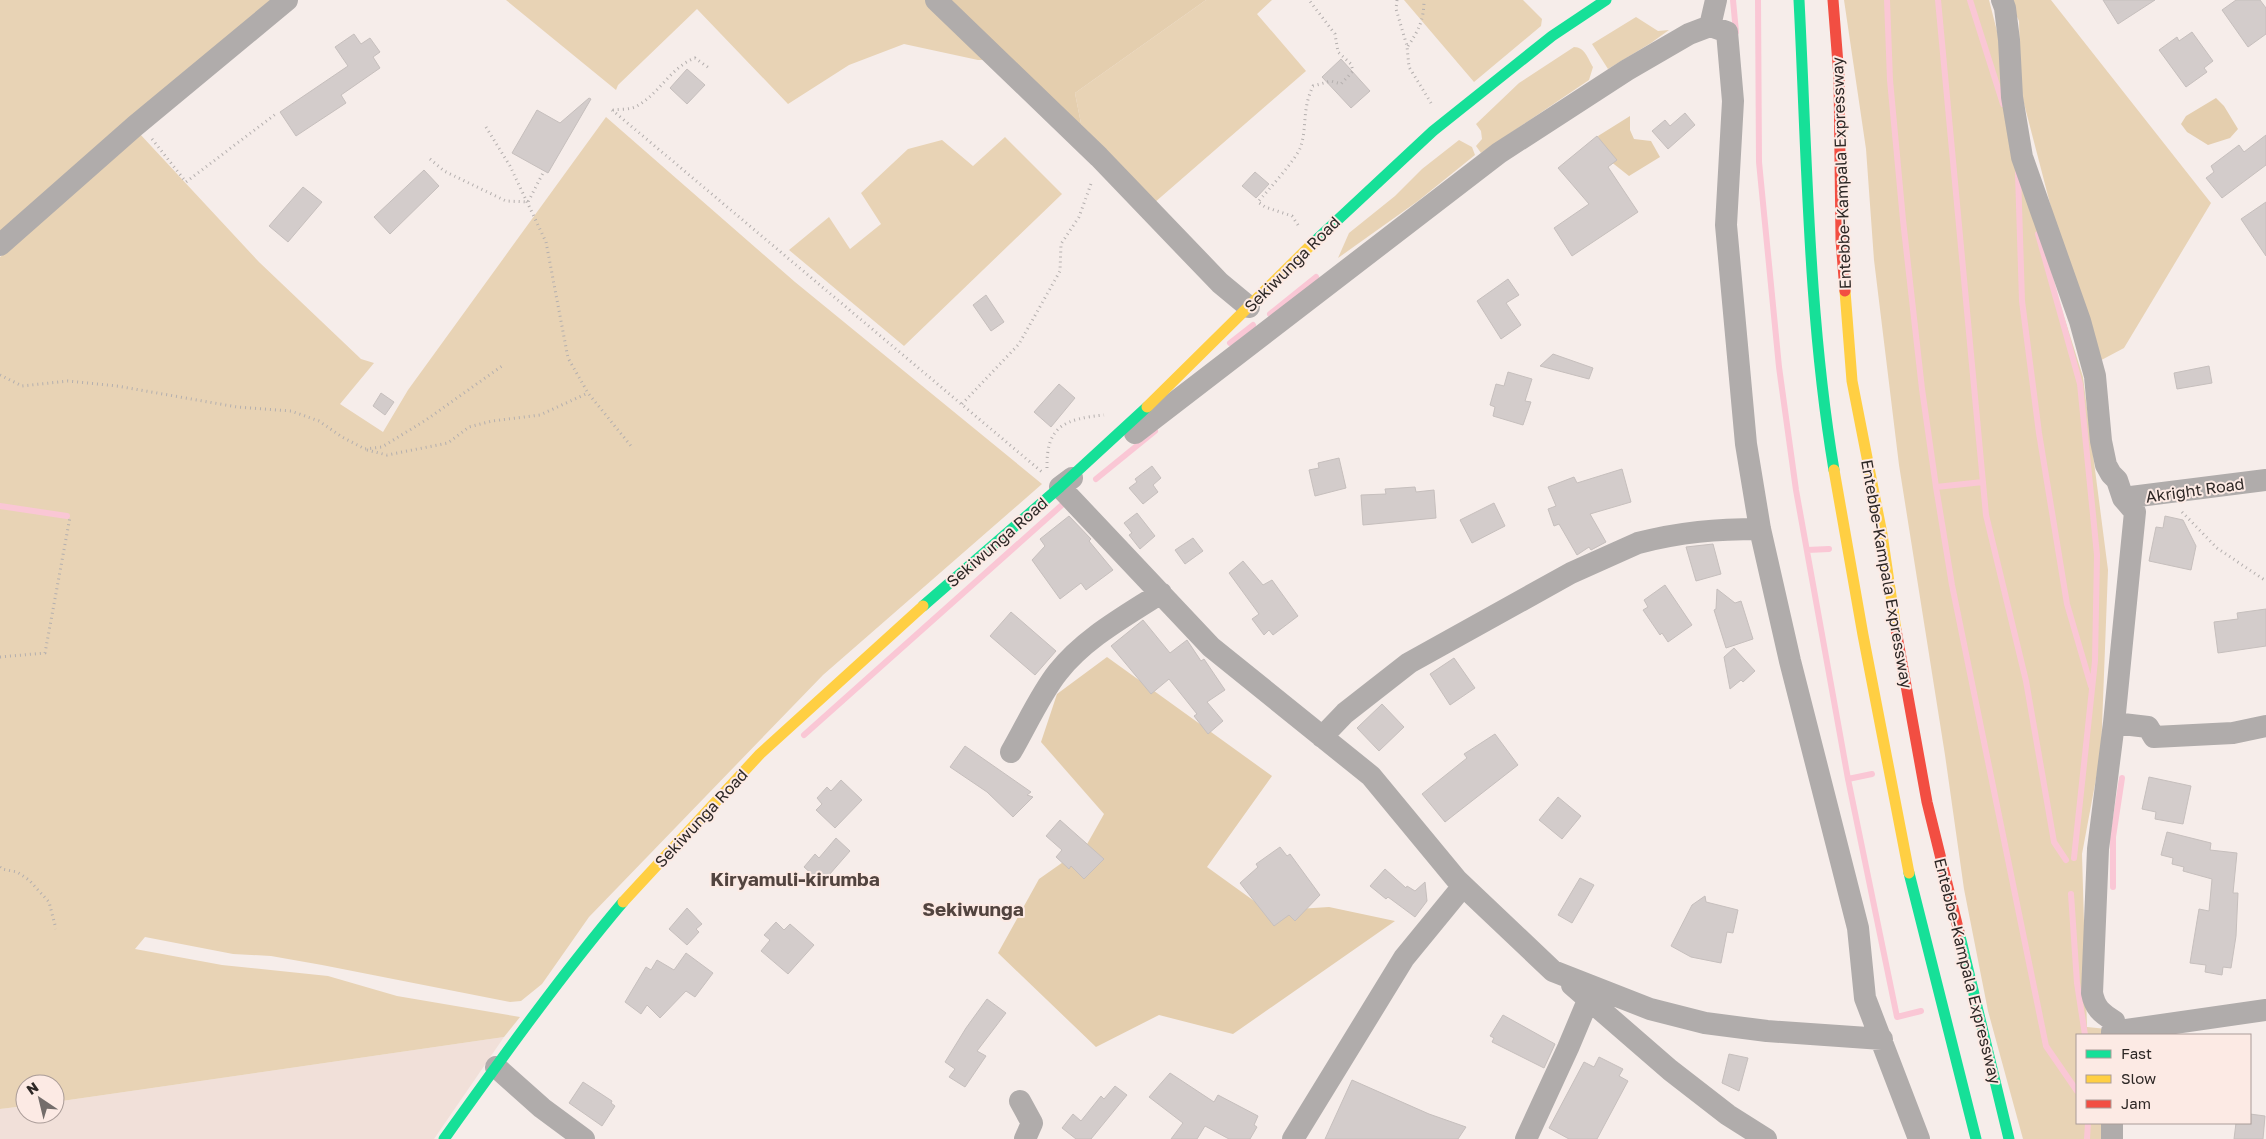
<svg xmlns="http://www.w3.org/2000/svg" width="2266" height="1139" font-family="'Golos Text',sans-serif">
<rect width="100%" height="100%" fill="#f6edea"/>
<!-- built -->
<path fill="#f1e0d9" d="M504,1037L434,1139H0V1109L25,1106V1114H55V1102Z"/>
<!-- green -->
<path fill="#e8d3b5" d="M0,0H274L0,232Z
M506,0H927L987,60H978L904,44L849,65L788,104L697,9L618,85L616,90Z
M1206,0H1272L1257,14L1306,71L1154,203L1083,134L1075,93Z
M1404,0H1523L1542,19L1541,26L1474,82Z
M1844,0H1989L1998,35L2035,224L2083,377L2108,570L2101,752L2082,854L2087,1027L2117,1030V1035H2077V1123H2114V1139H2023L1988,1011L1964,889L1945,755L1899,465L1874,260L1866,149Z
M2009,0H2051L2211,203L2124,348L2092,365L2021,92L2019,21Z
M1636,17L1658,31L1669,30L1651,43L1608,69L1592,44Z
M1574,47C1585,47 1588,59 1593,67L1589,80L1481,153L1476,146L1482,139L1481,131L1476,124L1519,83Z
M606,117L795,282L1042,484L823,675L589,917L542,984L521,1001L510,1002L322,965L271,956L233,954L145,937L135,949L222,965L328,976L397,996L520,1017L504,1037L55,1102V1084H25V1106L0,1109V257L139,133L259,262L361,359L374,363L340,404L383,432L408,390Z
M1005,137L1062,194L904,346L789,250L829,217L850,249L881,224L861,193L908,149L942,140L973,166Z
M1459,140L1472,147L1475,155L1418,201L1338,258L1349,233L1395,196L1422,169Z"/>
<!-- forest -->
<path fill="#e4ceae" d="M948,0H1206L1075,93L1083,134Z
M2216,98L2224,106L2238,129L2230,138L2208,145L2187,132L2181,124L2186,116Z
M1630,116V130L1634,139L1651,141L1660,157L1629,176L1605,157L1598,136Z
M1107,657L1272,776L1207,867L1268,911L1329,907L1395,921L1233,1034L1159,1015L1096,1047L998,953L1039,879L1086,846L1104,814L1041,742L1057,694Z"/>
<g fill="none" stroke-linecap="round" stroke-linejoin="round">
<!-- stream -->
<path stroke="#fac7d5" stroke-width="6" d="M1733,0L1736,32
M1758,0L1759,162L1779,367L1796,490L1848,779L1897,1017L1921,1011
M1887,0L1890,80L1903,220L1922,389L1936,487L1952,585L2046,1046L2077,1091
M1938,0L1986,515L2026,681L2054,842L2066,860
M1970,0L2003,104
M2018,173L2022,301L2039,433L2067,604L2091,686
M2038,234L2080,384L2097,555L2095,661L2074,858
M1270,314L1316,277
M1230,343L1253,325
M1096,479L1155,431
M1936,487L1983,482
M0,506L67,516
M1807,550L1829,549
M804,735L1063,504
M1848,779L1872,774
M2113,887V837L2122,778
M2071,894L2077,983L2085,1035
M2087,1139L2088,1123"/>
</g>
<!-- building -->
<path fill="#d3cccb" stroke="#c6bfbd" d="M2103,0H2155L2118,24Z
M2236,0H2260L2266,8V34L2248,47L2222,10Z
M2192,32L2213,61L2204,68L2207,72L2186,87L2159,50L2177,37L2179,41Z
M354,34L361,44L370,38L380,52L373,57L380,68L341,95L346,103L296,136L280,112L348,66L335,47Z
M1341,59L1370,91L1351,108L1322,77Z
M687,69L705,85L687,104L670,88Z
M589,98L591,99L548,173L512,153L537,110L560,123Z
M1685,113L1695,125L1668,149L1652,131L1665,120L1670,126Z
M2266,135V165L2222,198L2206,178L2214,172L2211,166L2239,145L2244,152Z
M1597,136L1617,160L1608,167L1638,212L1572,256L1554,228L1589,204L1558,168Z
M424,170L439,186L390,234L374,217Z
M1255,172L1269,184L1256,198L1242,186Z
M303,187L322,202L288,242L269,226Z
M2266,202V256L2241,219Z
M1508,279L1519,295L1506,303L1521,325L1501,339L1477,301Z
M986,295L1004,322L991,331L973,305Z
M1553,354L1593,368L1589,379L1540,366Z
M2209,366L2212,383L2177,389L2174,373Z
M1508,372L1532,379L1525,401L1531,402L1523,425L1493,416L1495,407L1490,405L1496,384L1504,386Z
M1059,384L1075,398L1051,427L1034,412Z
M381,393L394,402L385,415L373,406Z
M1339,458L1346,488L1315,496L1309,470L1319,468L1318,463Z
M1152,466L1161,478L1153,485L1158,492L1143,504L1129,488L1137,482L1135,479Z
M1622,469L1631,502L1590,514L1606,542L1591,550L1589,547L1577,555L1559,524L1554,526L1548,509L1556,506L1548,487L1574,477L1577,483Z
M1415,487L1416,492L1434,490L1436,518L1363,525L1361,495L1386,494L1385,489Z
M1494,503L1505,526L1472,543L1460,520Z
M1137,513L1155,536L1140,549L1129,535L1132,533L1124,523Z
M1069,516L1091,539L1089,541L1113,570L1086,590L1081,583L1060,599L1032,560L1045,546L1040,539Z
M2165,516L2183,520L2196,546L2191,570L2149,561L2156,527L2163,528Z
M1193,538L1203,551L1185,564L1175,550Z
M1713,544L1721,574L1696,581L1686,547Z
M1243,561L1263,585L1272,580L1298,616L1273,635L1269,630L1264,635L1252,619L1259,614L1229,573Z
M1665,585L1692,625L1668,642L1662,633L1660,635L1643,610L1648,607L1644,600Z
M1717,589L1735,603L1741,601L1753,639L1726,648L1714,610L1716,609Z
M2266,609V646L2218,653L2214,622L2238,619L2237,613Z
M1011,612L1056,651L1035,675L990,636Z
M1143,620L1170,653L1187,640L1201,661L1204,659L1225,690L1207,702L1223,721L1208,734L1194,716L1197,714L1169,679L1151,694L1111,646Z
M1734,648L1755,671L1743,682L1741,680L1730,689L1724,657Z
M1454,658L1475,688L1450,705L1430,674Z
M1382,704L1404,727L1379,751L1357,728Z
M1495,734L1518,765L1445,822L1422,794L1467,758L1464,754Z
M965,746L1031,792L1027,795L1033,797L1013,817L987,792L950,767Z
M2149,777L2191,786L2183,824L2155,819L2156,812L2142,809Z
M841,780L862,800L835,828L816,810L822,804L817,798L827,787L831,791Z
M1558,797L1581,816L1562,839L1539,820Z
M1060,820L1104,859L1084,879L1071,866L1069,869L1056,857L1062,850L1046,836Z
M2167,832L2211,843L2210,850L2237,853L2233,893H2238L2236,936L2231,968L2223,967L2222,975L2205,972L2206,965L2190,963L2199,909L2209,911L2212,879L2183,871L2184,867L2172,864L2173,858L2161,855Z
M836,838L850,851L822,883L804,867L815,854L819,858Z
M1280,847L1287,856L1290,854L1320,895L1295,921L1289,915L1274,926L1240,883L1258,867L1256,864Z
M1385,869L1406,888L1407,886L1415,891L1425,882L1427,901L1415,917L1388,897L1386,899L1370,886Z
M1580,878L1594,885L1572,923L1558,915Z
M1705,896L1706,902L1738,910L1733,933L1727,932L1721,963L1691,957L1671,946L1692,905Z
M687,908L702,924L696,929L699,932L687,945L669,929Z
M776,922L784,930L790,924L814,945L788,974L761,951L770,940L764,935Z
M686,953L713,973L695,997L686,991L660,1018L647,1005L641,1014L625,1002L646,967L651,970L657,960L674,970Z
M987,999L1006,1013L977,1051L986,1056L965,1087L949,1077L955,1069L945,1062L966,1028Z
M1503,1015L1555,1044L1544,1068L1492,1042L1494,1038L1490,1036Z
M1729,1054L1748,1058L1739,1091L1722,1083Z
M1599,1057L1623,1069L1619,1076L1628,1081L1597,1139H1569L1549,1128L1584,1062L1594,1067Z
M1170,1073L1214,1102L1218,1095L1258,1116L1254,1125L1257,1127L1250,1139H1229L1205,1126L1197,1139H1171L1183,1123L1149,1097Z
M1352,1080L1429,1114L1466,1127L1458,1139H1325Z
M583,1082L612,1101L611,1103L615,1106L602,1126L569,1103Z
M1115,1086L1127,1095L1091,1139H1076L1062,1128L1073,1114L1081,1121L1101,1096L1104,1099Z
M2250,1114L2265,1116L2263,1139H2234L2236,1123H2250Z"/>
<g fill="none" stroke-linecap="round" stroke-linejoin="round">
<!-- path -->
<path stroke="#b4afae" stroke-width="3" stroke-dasharray="1 4" stroke-linecap="butt" d="M1397,0L1396,9L1407,46L1409,67L1431,103
M1408,46C1419,30 1424,19 1424,0
M612,110L1042,472
M613,110C620,109 630,110 637,106C659,94 671,67 695,58L709,68
M486,127L510,166L546,242L568,358L588,393L631,446
M152,139L186,182L277,113
M430,159L444,171L506,201L528,202L544,171
M1298,225L1292,216L1265,207L1258,202C1268,190 1296,160 1301,146C1307,126 1302,109 1313,86L1331,81L1341,84L1353,71L1351,64L1338,52L1335,34L1309,0
M0,375L22,386L68,381L117,386L237,407L291,411L319,421L342,437L365,449L382,447L426,420L502,366
M962,404L1019,344L1037,312L1060,271L1061,244L1079,217L1092,181
M367,450L387,455L448,443L469,427L492,421L540,415L588,393
M1047,468C1046,425 1066,419 1104,415
M2182,512L2217,548L2266,581
M0,657L45,653L70,517
M0,867L2,869L17,872L29,880L49,902L56,929"/>
<!-- street -->
<path stroke="#b0acab" stroke-width="22" d="M936,0L1099,157L1220,283L1249,307
M2002,0L2005,8L2009,40L2012,97L2022,157L2080,321L2095,376L2101,441L2106,465L2111,474L2117,480L2123,498L2135,512L2114,723L2148,727L2154,737L2233,733L2266,726
M1710,26L1716,0
M0,245L135,126L287,0
M1135,433L1499,153L1627,70L1689,34L1710,26L1727,32L1733,101L1726,225L1746,444L1760,529L1790,661L1858,928L1865,998L1919,1139
M1072,478L1060,487L1211,647L1371,776L1457,880L1553,971L1650,1009L1705,1023L1767,1031L1882,1039
M2123,498L2266,480
M1322,737L1345,713L1409,663L1571,573L1638,543C1681,532 1716,529 1760,529
M1011,752C1025,728 1041,693 1058,672C1085,638 1124,617 1161,593
M1572,985L1670,1070L1728,1115L1766,1139
M2112,1032L2114,1021C2101,1013 2095,1008 2092,993L2098,849L2114,723
M2112,1035V1032L2266,1010
M496,1067L542,1108L584,1139
M1020,1101L1032,1123L1025,1139
M1293,1139L1404,958L1463,886
M1526,1139L1568,1048L1589,998
M2112,1139V1123"/>
<!-- fast -->
<path stroke="#16e098" stroke-width="11" d="M1799,0C1807,156 1808,315 1834,470
M1314,242L1433,131L1552,36L1606,0
M923,606L1060,487L1147,407
M1909,873L1976,1139
M1959,932L2009,1139
M444,1139C502,1058 559,978 623,902"/>
<!-- slow -->
<path stroke="#ffcf43" stroke-width="11" d="M1845,291L1852,381L1882,534L1896,630
M1147,407L1314,242
M1834,470L1863,635L1909,873
M623,902L760,754L923,606"/>
<!-- jam -->
<path stroke="#f24e42" stroke-width="11" d="M1833,0L1839,77L1841,240L1845,291
M1896,630L1927,802L1959,932"/>
</g>
<g text-anchor="middle" dominant-baseline="central" stroke-width="4" stroke-linejoin="round" paint-order="stroke">
<!-- street labels -->
<g font-size="16" fill="#2e2826" stroke="#fceae4">
<text transform="translate(1841 173) rotate(-92)">Entebbe-Kampala Expressway</text>
<text transform="translate(1292 264) rotate(-45)">Sekiwunga Road</text>
<text transform="translate(2195 490) rotate(-8)">Akright Road</text>
<text transform="translate(997 542) rotate(-41)">Sekiwunga Road</text>
<text transform="translate(1887 574) rotate(80)">Entebbe-Kampala Expressway</text>
<text transform="translate(701 818) rotate(-47)">Sekiwunga Road</text>
<text transform="translate(1968 971) rotate(76)">Entebbe-Kampala Expressway</text>
</g>
<!-- quarter labels -->
<g font-size="19" font-weight="bold" fill="#52443f" stroke="#fceae4">
<text x="795" y="878">Kiryamuli-kirumba</text>
<text x="973" y="908">Sekiwunga</text>
</g>
</g>
<!-- legend -->
<rect x="2076" y="1034" width="175" height="90" fill="#fceae4" stroke="#aa9c98"/>
<rect x="2086" y="1050" width="25" height="8" fill="#16e098" stroke="#aa9c98"/>
<text x="2121" y="1059" font-size="15" fill="#2e2826">Fast</text>
<rect x="2086" y="1075" width="25" height="8" fill="#ffcf43" stroke="#aa9c98"/>
<text x="2121" y="1084" font-size="15" fill="#2e2826">Slow</text>
<rect x="2086" y="1100" width="25" height="8" fill="#f24e42" stroke="#aa9c98"/>
<text x="2121" y="1109" font-size="15" fill="#2e2826">Jam</text>
<!-- north arrow -->
<g transform="translate(40 1099) rotate(325)"><circle r="24" fill="#fceae4" stroke="#aa9c98"/>
<path d="M0-4L9 19L0 12L-9 19Z" fill="#746d6b"/>
<text y="-8" font-size="14" font-weight="bold" text-anchor="middle" fill="#2e2826">N</text>
</g>
</svg>
